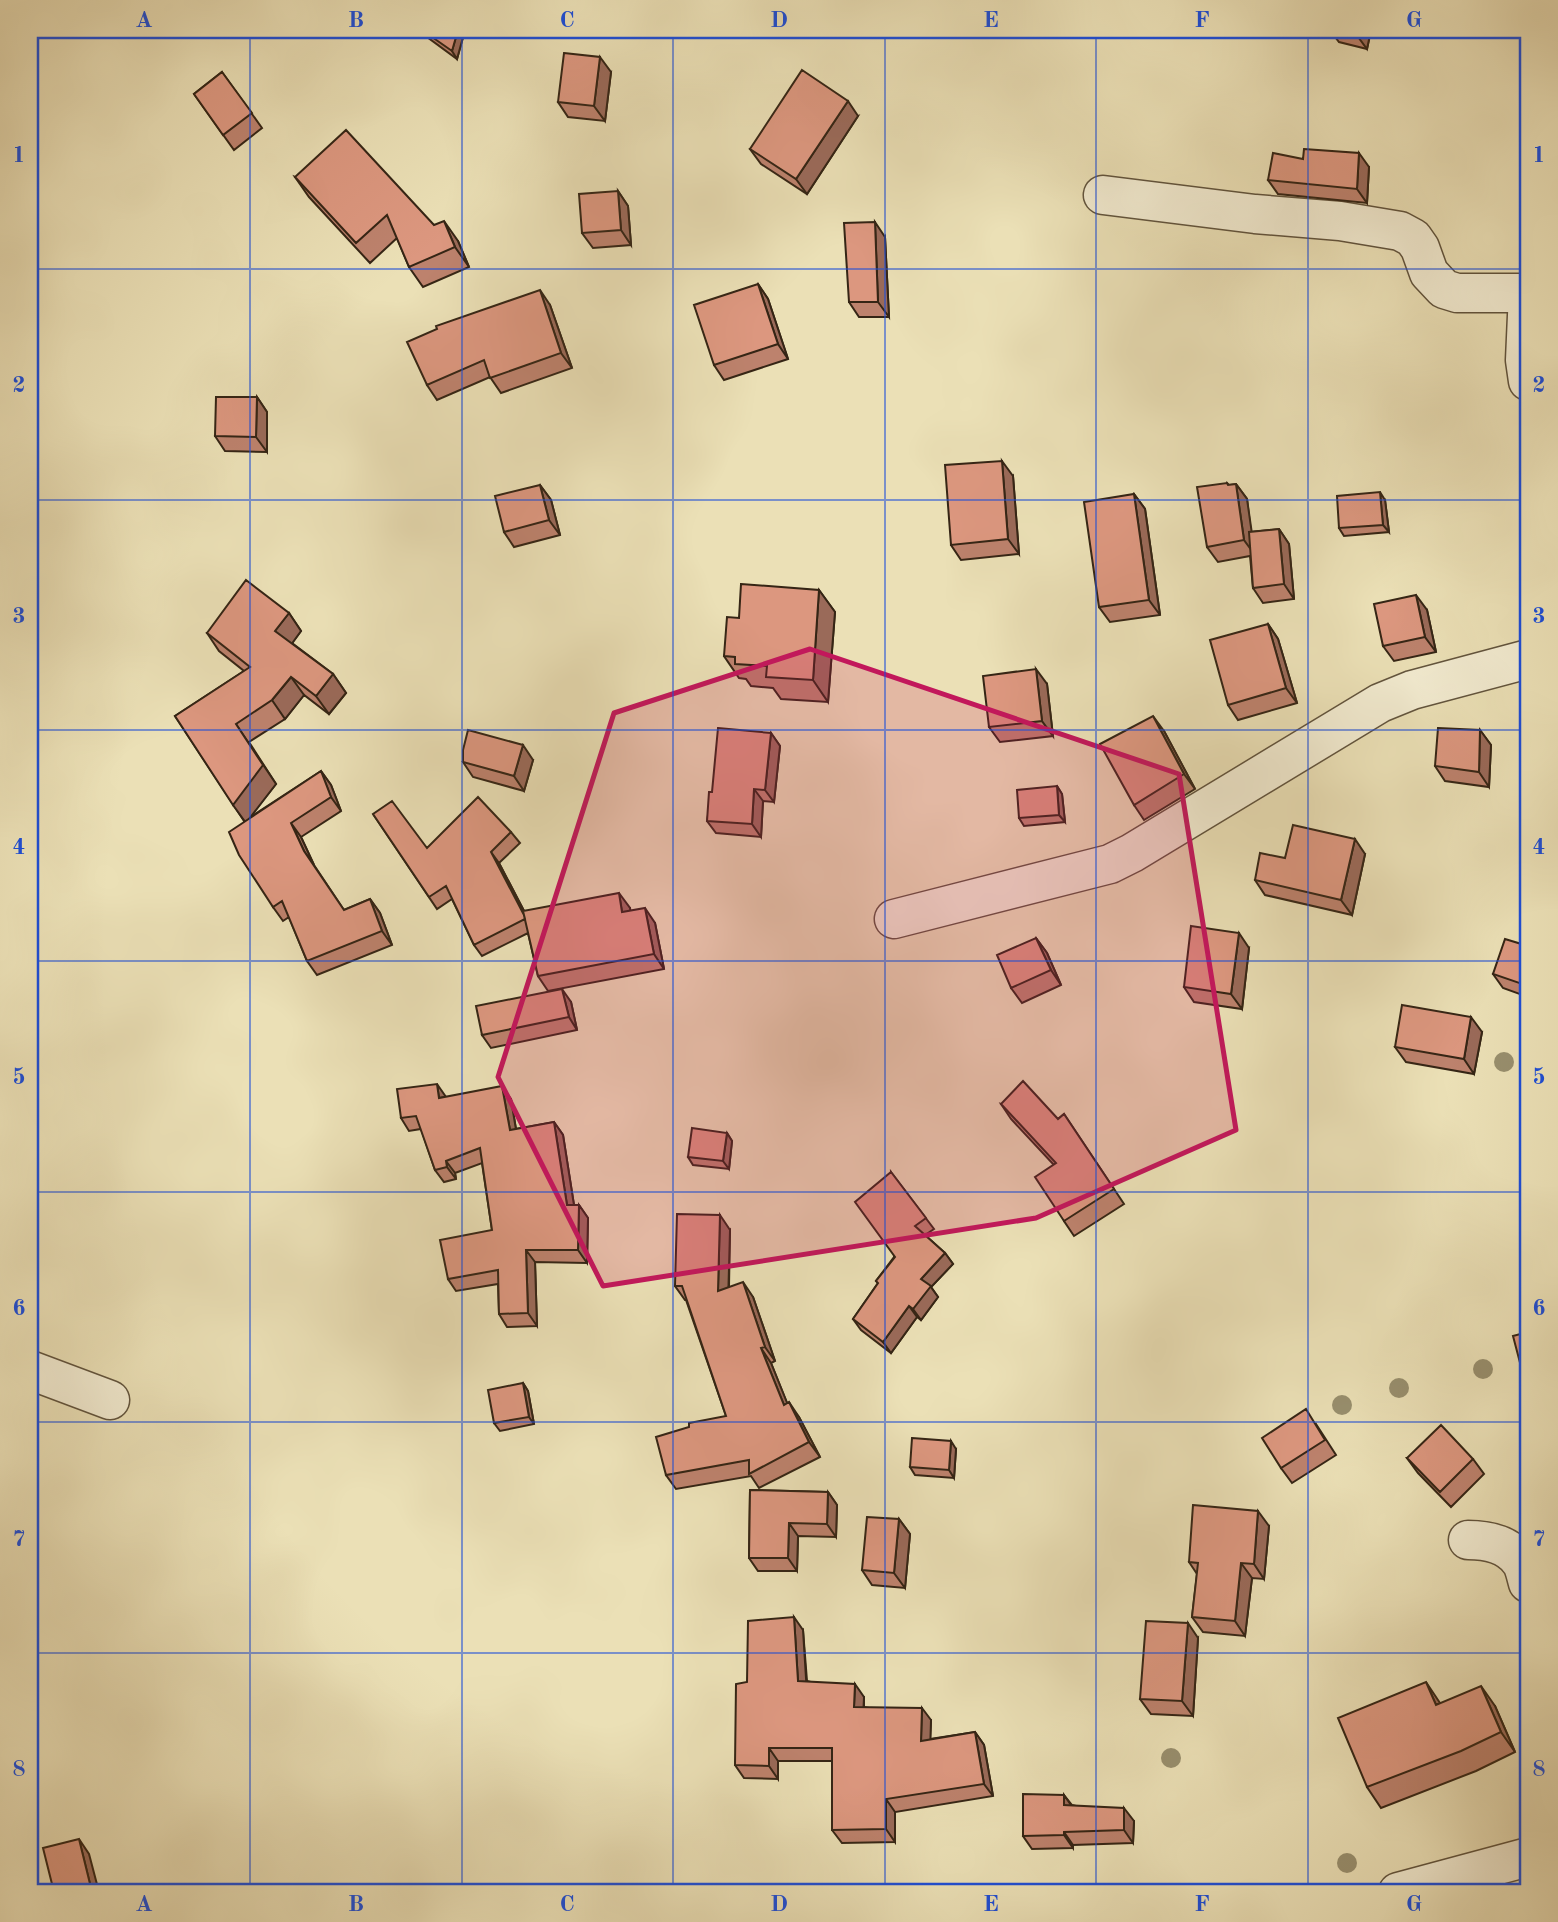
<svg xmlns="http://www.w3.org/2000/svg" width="1558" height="1922" font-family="'Old Standard TT',serif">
<rect width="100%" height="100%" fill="#ebe0b6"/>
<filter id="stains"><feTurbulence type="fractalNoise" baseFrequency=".00286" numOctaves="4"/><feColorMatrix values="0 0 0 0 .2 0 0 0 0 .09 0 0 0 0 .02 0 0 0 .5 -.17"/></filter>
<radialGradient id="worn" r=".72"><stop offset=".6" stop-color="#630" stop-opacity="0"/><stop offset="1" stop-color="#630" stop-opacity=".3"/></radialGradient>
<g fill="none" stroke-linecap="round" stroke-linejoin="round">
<!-- minor casing -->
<g stroke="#62543d" stroke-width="41">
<path id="minor" d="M1103,195L1255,214L1340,221L1400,231L1413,238L1420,248L1429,273L1444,289L1457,293H1528
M1528,293L1525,360L1528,381
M894,919L1110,864L1132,853L1380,703L1412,690L1528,659
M30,1370L110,1400
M1468,1540C1486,1540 1508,1544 1520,1561C1524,1566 1526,1576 1528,1583
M1398,1892L1528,1857"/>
</g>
<!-- minor -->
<use href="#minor" stroke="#f2ebd0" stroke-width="38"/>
</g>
<!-- trees -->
<g fill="#988f6e">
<circle cx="1504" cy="1062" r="10"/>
<circle cx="1483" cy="1369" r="10"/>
<circle cx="1399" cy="1388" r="10"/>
<circle cx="1342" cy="1405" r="10"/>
<circle cx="1171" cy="1758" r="10"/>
<circle cx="1347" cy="1863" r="10"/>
</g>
<!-- wall -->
<path fill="#bd826d" stroke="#352515" stroke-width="2" d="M422,30H465L457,59L427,37Z
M1330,30H1371L1367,49L1339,42Z
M222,72L262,128L234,150L194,94Z
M611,72L605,121L568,117L558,102Z
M858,116L807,194L761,164L750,149Z
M1303,159L1369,167L1367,203L1278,194L1268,180Z
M295,177L458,241L469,267L423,287L409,267L397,238L370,263L309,197Z
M618,191L628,206L631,245L593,248L582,233Z
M885,237L889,317H859L849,302Z
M758,284L768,299L788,359L724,380L714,365Z
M550,305L572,368L501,393L490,377L437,400L427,385Z
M257,397L267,412V452L225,451L215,436Z
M1013,476L1019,554L961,560L951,545Z
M1227,483L1229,485L1236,484L1247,499L1251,532L1279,529L1289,544L1294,599L1263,603L1253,588L1250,556L1218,562L1207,547Z
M540,485L551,500L560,535L514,547L504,532Z
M1134,494L1145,509L1160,615L1110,622L1099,607Z
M1385,500L1389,532L1344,536L1339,528Z
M819,590L835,612L828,702L781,699L773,688L751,686L746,679L739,678L724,656L739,618Z
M1427,610L1436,652L1394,661L1383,646Z
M289,613L301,631L292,643L333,674L346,693L329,714L304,695L285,719L249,742L276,784L249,818L321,771L331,785L341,811L301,837L314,865L344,910L370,899L380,913L392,945L317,975L307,961L289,917L283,921L273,907L244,821L175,716L244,671L219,651L207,633Z
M1268,624L1278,639L1297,703L1238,720L1228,705Z
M1047,684L1053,736L1000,742L989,727Z
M1480,730L1491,745L1489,787L1445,781L1435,766Z
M1164,731L1195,789L1144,820L1134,805Z
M771,733L780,746L774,802L763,801L761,837L716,833L707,821L712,792Z
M533,760L524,791L473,777L463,762Z
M1057,786L1062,794L1065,822L1024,826L1019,818Z
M373,814L427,848L511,832L520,843L499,863L524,911L630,908V911L655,923L664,969L548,991L538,976L528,933L482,956L474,945L452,899L437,909Z
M1365,854L1352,915L1265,895L1255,880L1285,858Z
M1036,938L1047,953L1061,985L1022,1003L1011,988Z
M1528,946V997L1503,988L1493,974Z
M1249,948L1242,1009L1194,1002L1184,987Z
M571,1002L577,1030L491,1048L482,1035Z
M1482,1032L1474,1074L1406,1062L1395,1047Z
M446,1097L511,1099L516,1129L554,1122L563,1135L574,1205H579L588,1218L587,1263L535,1262L537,1326L507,1327L499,1314L498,1284L456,1291L448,1279L492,1230L482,1163L455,1173L456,1179L444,1182L435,1170L421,1129L409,1131L401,1118Z
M1001,1104L1058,1119L1064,1114L1124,1204L1074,1236L1064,1221L1054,1165L1011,1119Z
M727,1133L732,1141L729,1169L693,1165L688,1157Z
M891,1172L934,1229L925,1235L945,1253L953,1264L931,1287L938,1297L921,1320L917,1317L891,1353L861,1330L853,1319L878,1283L876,1281L894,1257Z
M730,1230L729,1287L753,1297L775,1361L771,1363L787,1403L799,1417L820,1457L759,1488L751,1476L676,1489L666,1475L726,1416L686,1300H685L675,1286Z
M523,1383L528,1391L534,1424L500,1431L494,1423Z
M1316,1424L1336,1455L1292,1483L1281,1468Z
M956,1449L954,1478L915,1475L910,1467Z
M1407,1458L1473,1459L1484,1474L1451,1507L1418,1473Z
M750,1490L828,1492L837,1505L836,1537L798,1536L797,1571H758L749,1558Z
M899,1519L910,1534L905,1588L872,1585L862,1570Z
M1269,1526L1264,1579L1252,1578L1245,1636L1203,1632L1192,1617L1197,1574L1189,1562Z
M803,1630L807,1681L864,1697V1707L931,1720L930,1739L975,1732L984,1745L993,1796L895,1812V1842L842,1843L832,1830V1761H778V1779L744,1778L735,1765L747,1682Z
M1198,1638L1193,1716L1151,1714L1140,1699Z
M1440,1703L1495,1706L1515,1752L1476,1771L1381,1808L1367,1787Z
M1064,1795L1072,1805L1134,1821L1133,1843L1073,1845V1848L1032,1849L1023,1836Z"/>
<!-- shaded-wall -->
<path fill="#9a6a59" stroke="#352515" stroke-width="2" d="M458,30H465L457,59L452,51Z
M1357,30H1371L1367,49L1356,34Z
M600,57L611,72L605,121L594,106Z
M848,101L858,116L807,194L796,179Z
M1359,153L1369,167L1367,203L1357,189Z
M618,191L628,206L631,245L621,230Z
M444,221L458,241L469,267L455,247Z
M875,222L885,237L889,317L878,302Z
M758,284L768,299L788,359L778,344Z
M540,290L550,305L572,368L561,353Z
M257,397L267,412V452L256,437Z
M1002,461L1013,476L1019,554L1008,539Z
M1236,484L1247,499L1255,555L1244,540Z
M540,485L551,500L560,535L549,520Z
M1380,492L1385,500L1389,532L1383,525Z
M1134,494L1145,509L1160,615L1149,600Z
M1279,529L1289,544L1294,599L1284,584Z
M819,590L835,612L828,702L813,680Z
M1416,595L1427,610L1436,652L1425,637Z
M289,613L301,631L288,649L275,631Z
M1268,624L1278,639L1297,703L1286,688Z
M1036,669L1047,684L1053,736L1042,721Z
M333,674L346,693L329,714L316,696Z
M291,677L304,695L285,719L272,700Z
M1153,716L1164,731L1195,789L1184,774Z
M236,724L276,784L246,823L233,805Z
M1480,730L1491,745L1489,787L1479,772Z
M771,733L780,746L774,802L765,790Z
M523,745L533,760L524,791L514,776Z
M321,771L331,785L341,811L331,797Z
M1057,786L1062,794L1065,822L1059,815Z
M754,789L763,801L761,837L752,824Z
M291,823L301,837L314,865L304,851Z
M1355,839L1365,854L1352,915L1341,900Z
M491,852L499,863L534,930L526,918Z
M619,893L630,908L633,927L622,912Z
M370,899L380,913L392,945L382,931Z
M645,908L655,923L664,969L654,954Z
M1239,933L1249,948L1242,1009L1231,994Z
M1036,938L1047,953L1061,985L1051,970Z
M562,989L571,1002L577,1030L569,1017Z
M1471,1017L1482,1032L1474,1074L1464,1059Z
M437,1084L446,1097L439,1098Z
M502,1086L511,1099L518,1142L510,1130Z
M554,1122L563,1135L576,1218L567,1205Z
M727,1133L732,1141L729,1169L723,1161Z
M446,1161L455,1173L456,1179L447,1167Z
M579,1205L588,1218L587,1263L578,1250Z
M720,1215L730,1230L728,1305L718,1291Z
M526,1250L535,1262L537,1326L528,1313Z
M945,1253L953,1264L931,1287L938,1297L921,1320L913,1309L921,1279Z
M743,1282L753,1297L775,1361L765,1347Z
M909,1306L917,1317L891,1353L883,1342Z
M761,1348L771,1363L794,1420L784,1405Z
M523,1383L528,1391L534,1424L529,1417Z
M789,1402L799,1417L820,1457L809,1442Z
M951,1441L956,1449L954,1478L949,1470Z
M828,1492L837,1505L836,1537L827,1524Z
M1258,1511L1269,1526L1264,1579L1254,1564Z
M899,1519L910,1534L905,1588L894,1573Z
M789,1523L798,1536L797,1571L788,1558Z
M1241,1563L1252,1578L1245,1636L1235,1621Z
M794,1617L803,1630L807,1694L798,1681Z
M1188,1623L1198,1638L1193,1716L1182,1701Z
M1426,1682L1440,1703L1436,1705Z
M855,1684L864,1697L863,1720L854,1707Z
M1481,1686L1495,1706L1515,1752L1501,1732Z
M922,1708L931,1720L930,1754L921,1741Z
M975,1732L984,1745L993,1796L984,1784Z
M769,1748L778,1761V1779L769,1766Z
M1064,1795L1073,1808L1064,1805Z
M886,1799L895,1812V1842L886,1829Z
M1124,1808L1134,1821L1133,1843L1124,1830Z
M1064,1832L1073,1845V1848L1064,1835Z
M79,1839L89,1854L99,1892H92Z"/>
<!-- building -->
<path fill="#dc977f" stroke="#352515" stroke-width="2" d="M422,30H458L452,51Z
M1339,30H1357L1356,34Z
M564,53L600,57L594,106L558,102Z
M802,70L848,101L796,179L750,149Z
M222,72L252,113L223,135L194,94Z
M346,130L434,225L444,221L455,247L409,267L387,215L356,243L295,177Z
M1304,149L1359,153L1357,189L1268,180L1273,153L1303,159Z
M618,191L621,230L582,233L579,194Z
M875,222L878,302H849L844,223Z
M758,284L778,344L714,365L694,305Z
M540,290L561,353L490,378L484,360L427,385L407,342L437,329L436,326Z
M216,397H257L256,437L215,436Z
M1002,461L1008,539L951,545L945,465Z
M1227,483L1228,485L1236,484L1244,540L1207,547L1197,487Z
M540,485L549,520L504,532L495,496Z
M1380,492L1383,525L1339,528L1337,496Z
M1134,494L1149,600L1099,607L1084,502Z
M1279,529L1284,584L1253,588L1249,532Z
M246,580L289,613L275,631L333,674L316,696L291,677L272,700L236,724L263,765L233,805L175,716L250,667L207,633Z
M741,584L819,590L813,680L766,677L767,666L735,664V657L724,656L727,617L739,618Z
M1416,595L1425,637L1383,646L1374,604Z
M1268,624L1286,688L1228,705L1210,640Z
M1036,669L1042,721L989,727L983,676Z
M1153,716L1184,774L1134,805L1100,744Z
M718,728L771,733L765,790L754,789L752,824L707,821L709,792H712Z
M1438,728L1480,730L1479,772L1435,766Z
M468,730L523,745L514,776L463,762V750Z
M321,771L331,797L291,823L304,851L344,910L370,899L382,931L307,961L282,901L273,907L239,855L229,832Z
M1057,786L1059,815L1019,818L1017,790Z
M478,797L511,832L491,852L524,915L525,919L474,945L446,886L429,897L373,814L392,801L427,848Z
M1293,825L1355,839L1341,900L1255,880L1260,853L1285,858Z
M619,893L622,912L645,908L654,954L538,976L523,911Z
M1191,926L1239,933L1231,994L1184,987Z
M1036,938L1051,970L1011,988L997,955Z
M1505,939L1528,946V986L1493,974Z
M562,989L569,1017L482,1035L476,1006Z
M1402,1005L1471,1017L1464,1059L1395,1047Z
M1023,1081L1058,1119L1064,1114L1114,1189L1064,1221L1035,1177L1056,1163L1001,1104Z
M437,1084L439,1098L502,1086L510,1130L554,1122L567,1205H579L578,1250H526L528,1313L499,1314L498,1270L448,1279L440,1240L492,1230L480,1148L446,1161L447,1167L435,1170L416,1116L401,1118L397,1089Z
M692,1128L727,1133L723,1161L688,1157Z
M891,1172L926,1218L915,1226L945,1253L921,1279L931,1286L913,1309L909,1306L883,1342L853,1319L878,1283L876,1281L895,1257L855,1202Z
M677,1214L720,1215L718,1291L743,1282L765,1347L761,1348L784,1405L789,1402L809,1442L749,1474V1460L666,1475L656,1437L689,1427V1423L726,1416L682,1286H675Z
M1528,1332V1377L1524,1378L1513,1336Z
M523,1383L529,1417L494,1423L488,1390Z
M1306,1409L1325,1440L1281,1468L1262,1438Z
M1441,1425L1473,1459L1440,1492L1407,1458Z
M912,1438L951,1441L949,1470L910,1467Z
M750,1490L828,1492L827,1524L789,1523L788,1558H749Z
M1193,1505L1258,1511L1254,1564L1241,1563L1235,1621L1192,1617L1198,1563L1189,1562Z
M867,1517L899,1519L894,1573L862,1570Z
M794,1617L798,1681L855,1684L854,1707L922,1708L921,1741L975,1732L984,1784L886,1799V1829L832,1830V1748H769V1766L735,1765L736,1684L747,1682L748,1621Z
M1146,1621L1188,1623L1182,1701L1140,1699Z
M1426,1682L1436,1705L1481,1686L1501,1732L1461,1751L1367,1787L1338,1718Z
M1023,1794L1064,1795V1805L1124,1808V1830L1064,1832V1835L1023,1836Z
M79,1839L92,1892H54L43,1848Z"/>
<!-- marked area -->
<path fill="#c2185b" fill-opacity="0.2" stroke="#c2185b" stroke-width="5" stroke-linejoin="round" d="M810,649L1179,774L1236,1130L1036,1218L603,1286L498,1077L614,713Z"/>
<!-- grid -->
<path fill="none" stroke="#1d4ed8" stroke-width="2" stroke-opacity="0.55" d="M250,30V1892M462,30V1892M673,30V1892M885,30V1892M1096,30V1892M1308,30V1892M30,269H1528M30,500H1528M30,730H1528M30,961H1528M30,1192H1528M30,1422H1528M30,1653H1528"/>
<!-- margin -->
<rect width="1558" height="1922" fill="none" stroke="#ebe0b6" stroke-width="77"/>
<rect x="38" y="38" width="1482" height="1846" fill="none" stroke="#1d4ed8" stroke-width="2.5"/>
<g font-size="23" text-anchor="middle" font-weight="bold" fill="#1d4ed8">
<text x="144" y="27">A</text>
<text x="356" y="27">B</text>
<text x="567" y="27">C</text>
<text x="779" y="27">D</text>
<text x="991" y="27">E</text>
<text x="1202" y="27">F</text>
<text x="1414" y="27">G</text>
<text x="19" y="162">1</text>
<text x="1539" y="162">1</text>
<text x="19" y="392">2</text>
<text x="1539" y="392">2</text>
<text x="19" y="623">3</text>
<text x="1539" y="623">3</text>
<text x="19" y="854">4</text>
<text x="1539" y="854">4</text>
<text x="19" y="1084">5</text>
<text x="1539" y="1084">5</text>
<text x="19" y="1315">6</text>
<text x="1539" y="1315">6</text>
<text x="19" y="1546">7</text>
<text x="1539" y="1546">7</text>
<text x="19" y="1776">8</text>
<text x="1539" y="1776">8</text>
<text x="144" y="1911">A</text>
<text x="356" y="1911">B</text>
<text x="567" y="1911">C</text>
<text x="779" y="1911">D</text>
<text x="991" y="1911">E</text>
<text x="1202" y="1911">F</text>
<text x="1414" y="1911">G</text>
</g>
<rect width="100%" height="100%" filter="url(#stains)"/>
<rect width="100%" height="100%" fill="url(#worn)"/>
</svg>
